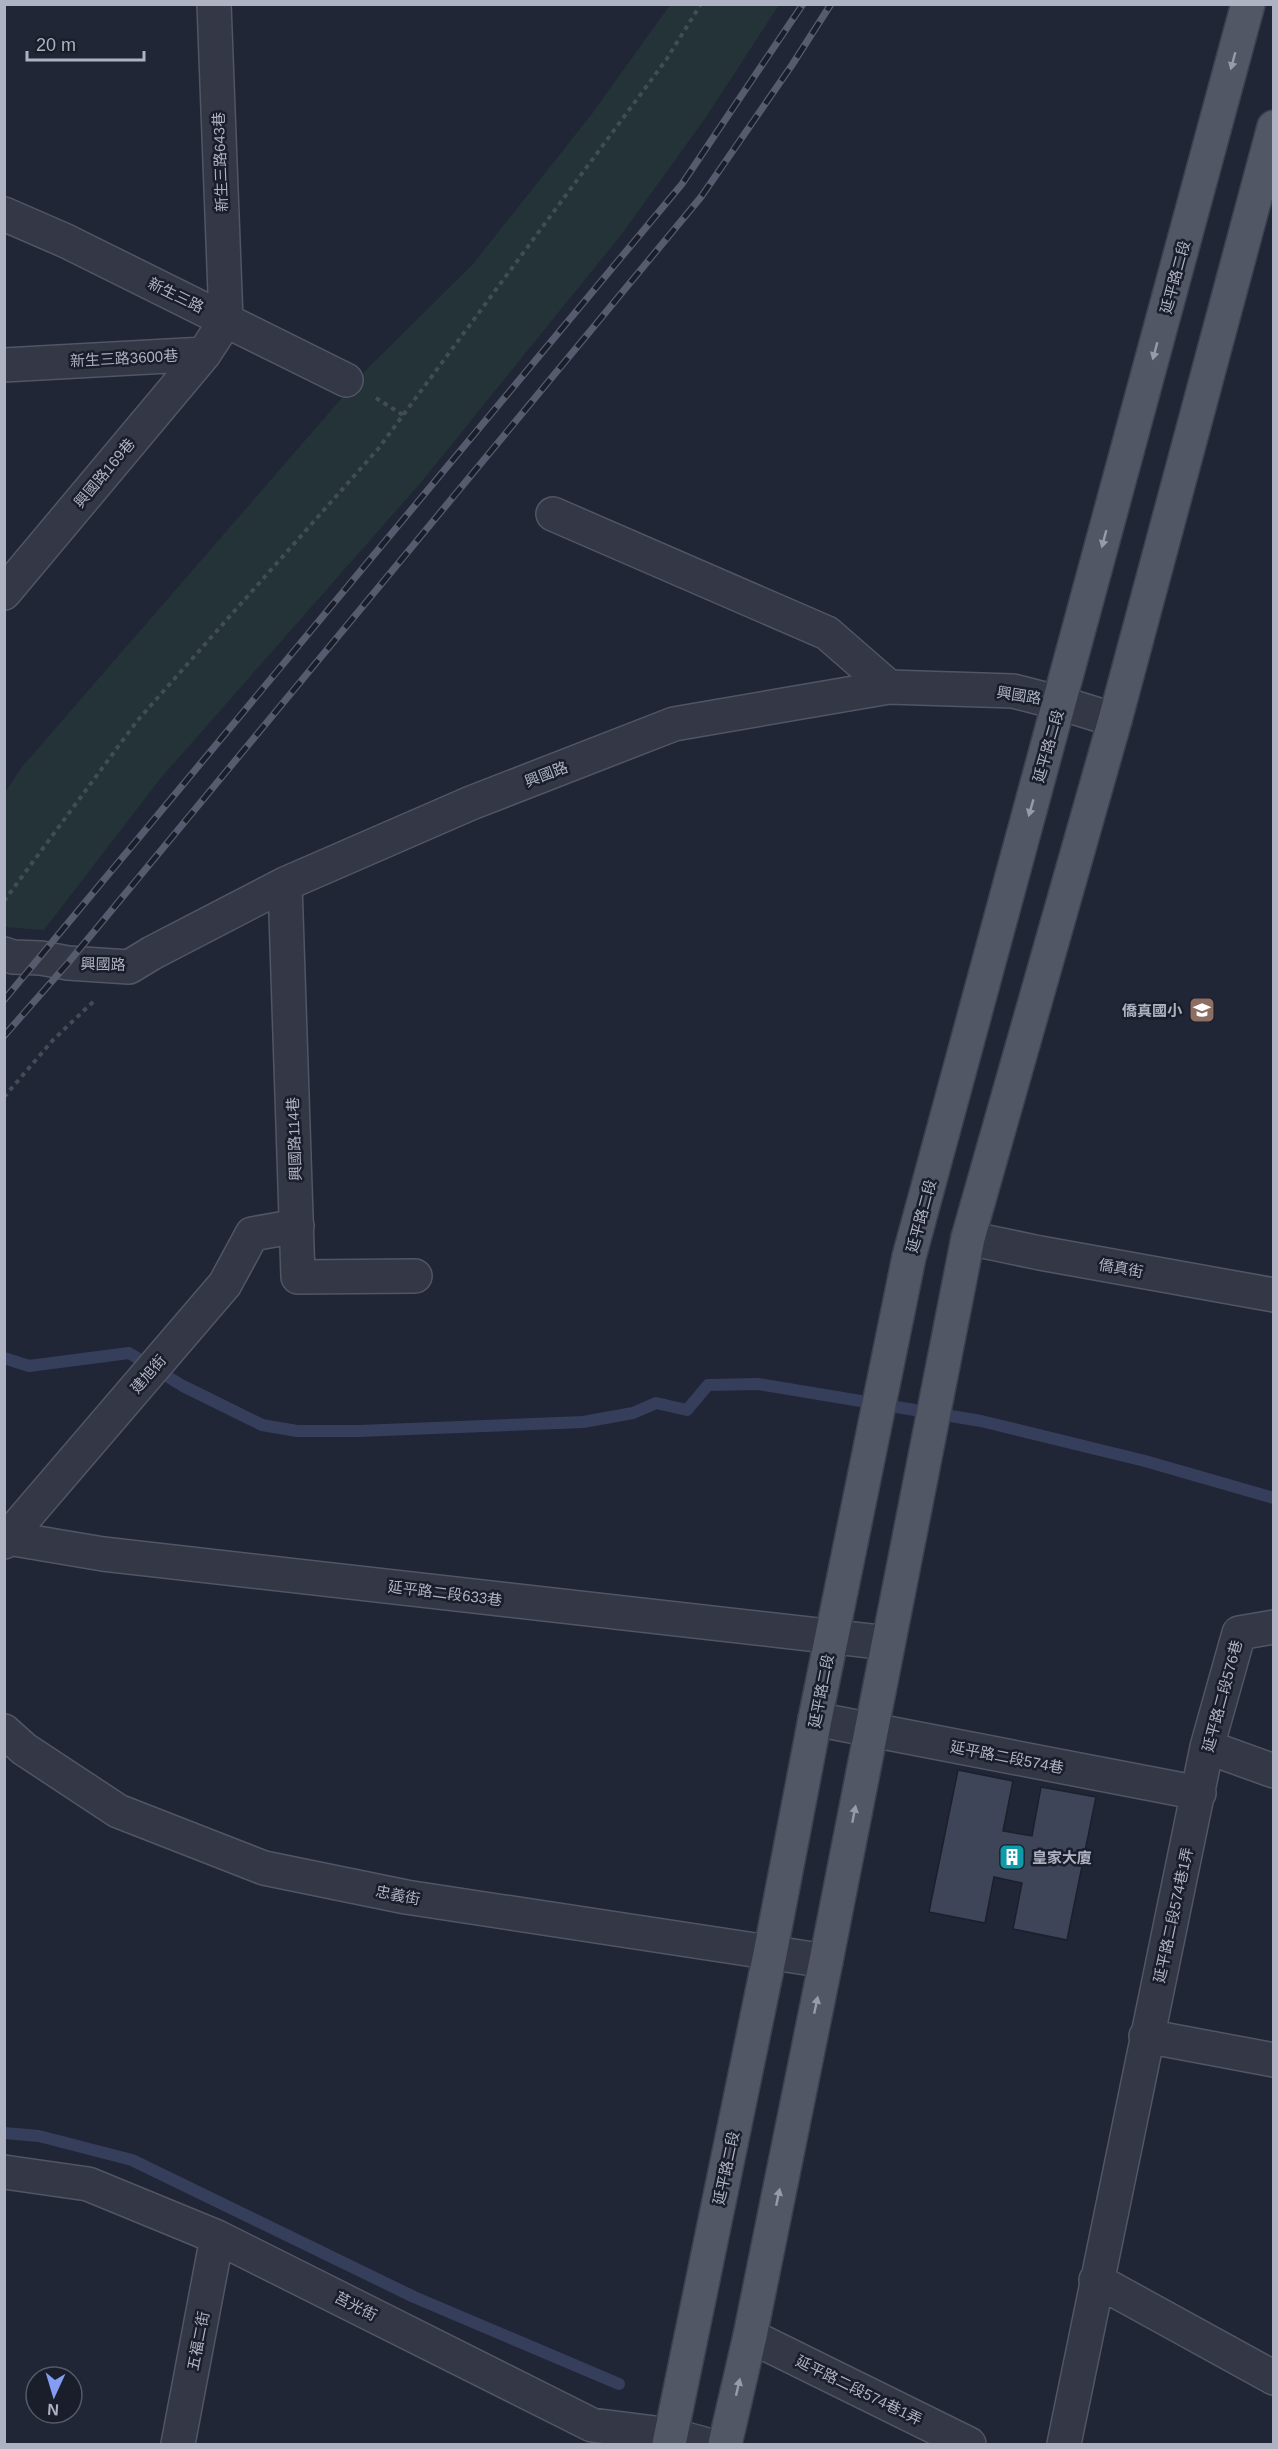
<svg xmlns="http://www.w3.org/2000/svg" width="1278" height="2449" font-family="Arial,'Noto Sans TC',sans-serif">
<rect width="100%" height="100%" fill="#202635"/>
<!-- green -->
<path fill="#233337" d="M670,5H779L704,120L621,235L423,480L160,779L44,930L5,927L4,794L22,767L367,369L473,264L591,115Z"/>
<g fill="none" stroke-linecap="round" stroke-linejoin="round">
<!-- stream -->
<path stroke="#353f5c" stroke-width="12" d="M4,1358L29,1366L129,1353L183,1386L262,1425L297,1431H359L583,1422L633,1413L656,1403L687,1410L708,1385L758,1384L981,1421L1145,1461L1274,1498
M4,2133L39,2136L132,2160L414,2297L619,2384"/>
</g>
<!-- building -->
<path fill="#3f4558" stroke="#1b202c" stroke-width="1.5" d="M958,1770L1013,1781L1003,1831L1032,1836L1041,1787L1096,1797L1067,1940L1013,1929L1022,1883L994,1877L985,1923L929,1912Z"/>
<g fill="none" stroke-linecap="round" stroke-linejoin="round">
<!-- minor casing -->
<g stroke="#515564" stroke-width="36">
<path id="minor" d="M4,214L66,241L346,380
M4,365L204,354L226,320L214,4
M553,514L827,633L889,687
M4,593L204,354
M285,884L298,1277L415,1276
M4,954L13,957L41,958L68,963L129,967L152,953L285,884L471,803L674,724L889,687L1013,691L1060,703L1115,720
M968,1238L1040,1253L1274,1295
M4,1536L8,1538L103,1554L888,1643
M4,1542L225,1284L252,1234L297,1226
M815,1719L1199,1793
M4,1731L24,1749L118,1811L264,1868L406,1897L826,1961
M1207,1747L1274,1771
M1146,2036L1274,2060
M4,2172L88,2184L217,2237L592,2425L671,2435L704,2444
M1096,2280L1274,2378
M750,2336L969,2444
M178,2444L217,2237
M1064,2444L1207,1747L1239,1633L1274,1627"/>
</g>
<!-- major casing -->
<g stroke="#3d414f" stroke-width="36">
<path id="major" d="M669,2444L770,1954L815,1719L909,1257L1248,4
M725,2444L750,2336L826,1961L968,1238L1115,720L1274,127"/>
</g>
<!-- path -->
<path stroke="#404e54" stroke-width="4" stroke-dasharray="4.5 4.5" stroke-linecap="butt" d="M376,398L403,415
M4,901L137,721L378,449L666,60L701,4
M4,1097L53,1040L94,1001"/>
<!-- minor -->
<use href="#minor" stroke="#343846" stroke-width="33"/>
<!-- major -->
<use href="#major" stroke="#525766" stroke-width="33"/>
<!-- rail casing -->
<g stroke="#565b6d" stroke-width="7">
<path id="rail" d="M4,1000L682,184L803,4
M4,1036L68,963L701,197L792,65L831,4"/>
</g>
<!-- rail -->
<use href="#rail" stroke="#191e2a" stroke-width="4.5" stroke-dasharray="14" stroke-linecap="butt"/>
</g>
<!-- one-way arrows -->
<defs><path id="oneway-solid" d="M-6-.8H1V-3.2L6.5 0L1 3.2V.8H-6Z" transform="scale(1.5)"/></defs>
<g fill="#979bac">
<use href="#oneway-solid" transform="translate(1233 61) rotate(105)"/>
<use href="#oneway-solid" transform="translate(1155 351) rotate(105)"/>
<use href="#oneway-solid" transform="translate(1104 539) rotate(105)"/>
<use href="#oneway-solid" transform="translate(1031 808) rotate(106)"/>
<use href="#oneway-solid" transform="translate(854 1814) rotate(-79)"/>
<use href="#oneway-solid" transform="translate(816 2005) rotate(-78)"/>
<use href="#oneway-solid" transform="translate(778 2197) rotate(-78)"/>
<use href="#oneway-solid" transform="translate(738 2387) rotate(-77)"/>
</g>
<!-- icons -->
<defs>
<g id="school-square" transform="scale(1.35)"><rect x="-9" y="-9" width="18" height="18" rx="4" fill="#8d6e63" stroke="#191e2a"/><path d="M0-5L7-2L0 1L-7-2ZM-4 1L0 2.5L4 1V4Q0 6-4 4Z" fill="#fff"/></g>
<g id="building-square" transform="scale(1.35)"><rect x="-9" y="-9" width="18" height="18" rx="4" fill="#0f9aa8" stroke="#191e2a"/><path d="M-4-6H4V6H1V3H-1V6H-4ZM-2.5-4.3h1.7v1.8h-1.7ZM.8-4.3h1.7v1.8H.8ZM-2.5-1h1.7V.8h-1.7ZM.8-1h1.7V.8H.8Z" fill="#fff"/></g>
</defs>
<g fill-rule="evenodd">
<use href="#school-square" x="1202" y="1010"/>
<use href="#building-square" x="1012" y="1857"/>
</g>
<g text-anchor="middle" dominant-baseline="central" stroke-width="5" stroke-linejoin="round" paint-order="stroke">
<!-- street labels -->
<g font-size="15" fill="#aeb2c3" stroke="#191e2a">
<text transform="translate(220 162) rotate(-92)">新生三路643巷</text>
<text transform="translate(1175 277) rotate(-75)">延平路二段</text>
<text transform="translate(176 295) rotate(26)">新生三路</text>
<text transform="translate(124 358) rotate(-3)">新生三路3600巷</text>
<text transform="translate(104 473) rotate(-50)">興國路169巷</text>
<text transform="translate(1019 695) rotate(9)">興國路</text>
<text transform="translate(1048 746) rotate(-74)">延平路二段</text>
<text transform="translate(546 774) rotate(-21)">興國路</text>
<text transform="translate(103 964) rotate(1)">興國路</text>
<text transform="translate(294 1139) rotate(-92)">興國路114巷</text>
<text transform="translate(921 1216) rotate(-75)">延平路二段</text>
<text transform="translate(1121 1268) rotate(10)">僑真街</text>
<text transform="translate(148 1374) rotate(-49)">建旭街</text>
<text transform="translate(445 1593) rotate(7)">延平路二段633巷</text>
<text transform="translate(821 1691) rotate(-79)">延平路二段</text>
<text transform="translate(1222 1696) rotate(-75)">延平路二段576巷</text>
<text transform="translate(1007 1757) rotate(11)">延平路二段574巷</text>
<text transform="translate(398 1895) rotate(11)">忠義街</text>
<text transform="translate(1173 1915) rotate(-78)">延平路二段574巷1弄</text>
<text transform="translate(726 2168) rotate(-78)">延平路二段</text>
<text transform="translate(356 2306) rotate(27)">莒光街</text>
<text transform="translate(198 2341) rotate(-79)">五福二街</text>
<text transform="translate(859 2390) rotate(26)">延平路二段574巷1弄</text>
</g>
<!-- poi labels -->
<g font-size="15" font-weight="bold" fill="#aeb2c3" stroke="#191e2a" text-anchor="end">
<text x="1182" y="1010">僑真國小</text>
<text x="1032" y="1857" text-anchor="start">皇家大廈</text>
</g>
</g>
<!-- border -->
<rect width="1278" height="2449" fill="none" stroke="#aeb2c3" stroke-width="12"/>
<!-- north arrow -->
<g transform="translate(54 2395) rotate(184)"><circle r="28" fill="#191e2a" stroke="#555967" stroke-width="1.5"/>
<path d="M0-4.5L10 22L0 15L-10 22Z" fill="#849cf2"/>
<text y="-9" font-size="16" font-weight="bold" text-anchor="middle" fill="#aeb2c3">N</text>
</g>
<!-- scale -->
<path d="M27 51v9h117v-9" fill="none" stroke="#aeb2c3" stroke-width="3"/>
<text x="36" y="51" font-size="18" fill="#aeb2c3" stroke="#191e2a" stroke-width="4.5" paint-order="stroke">20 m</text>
</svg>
